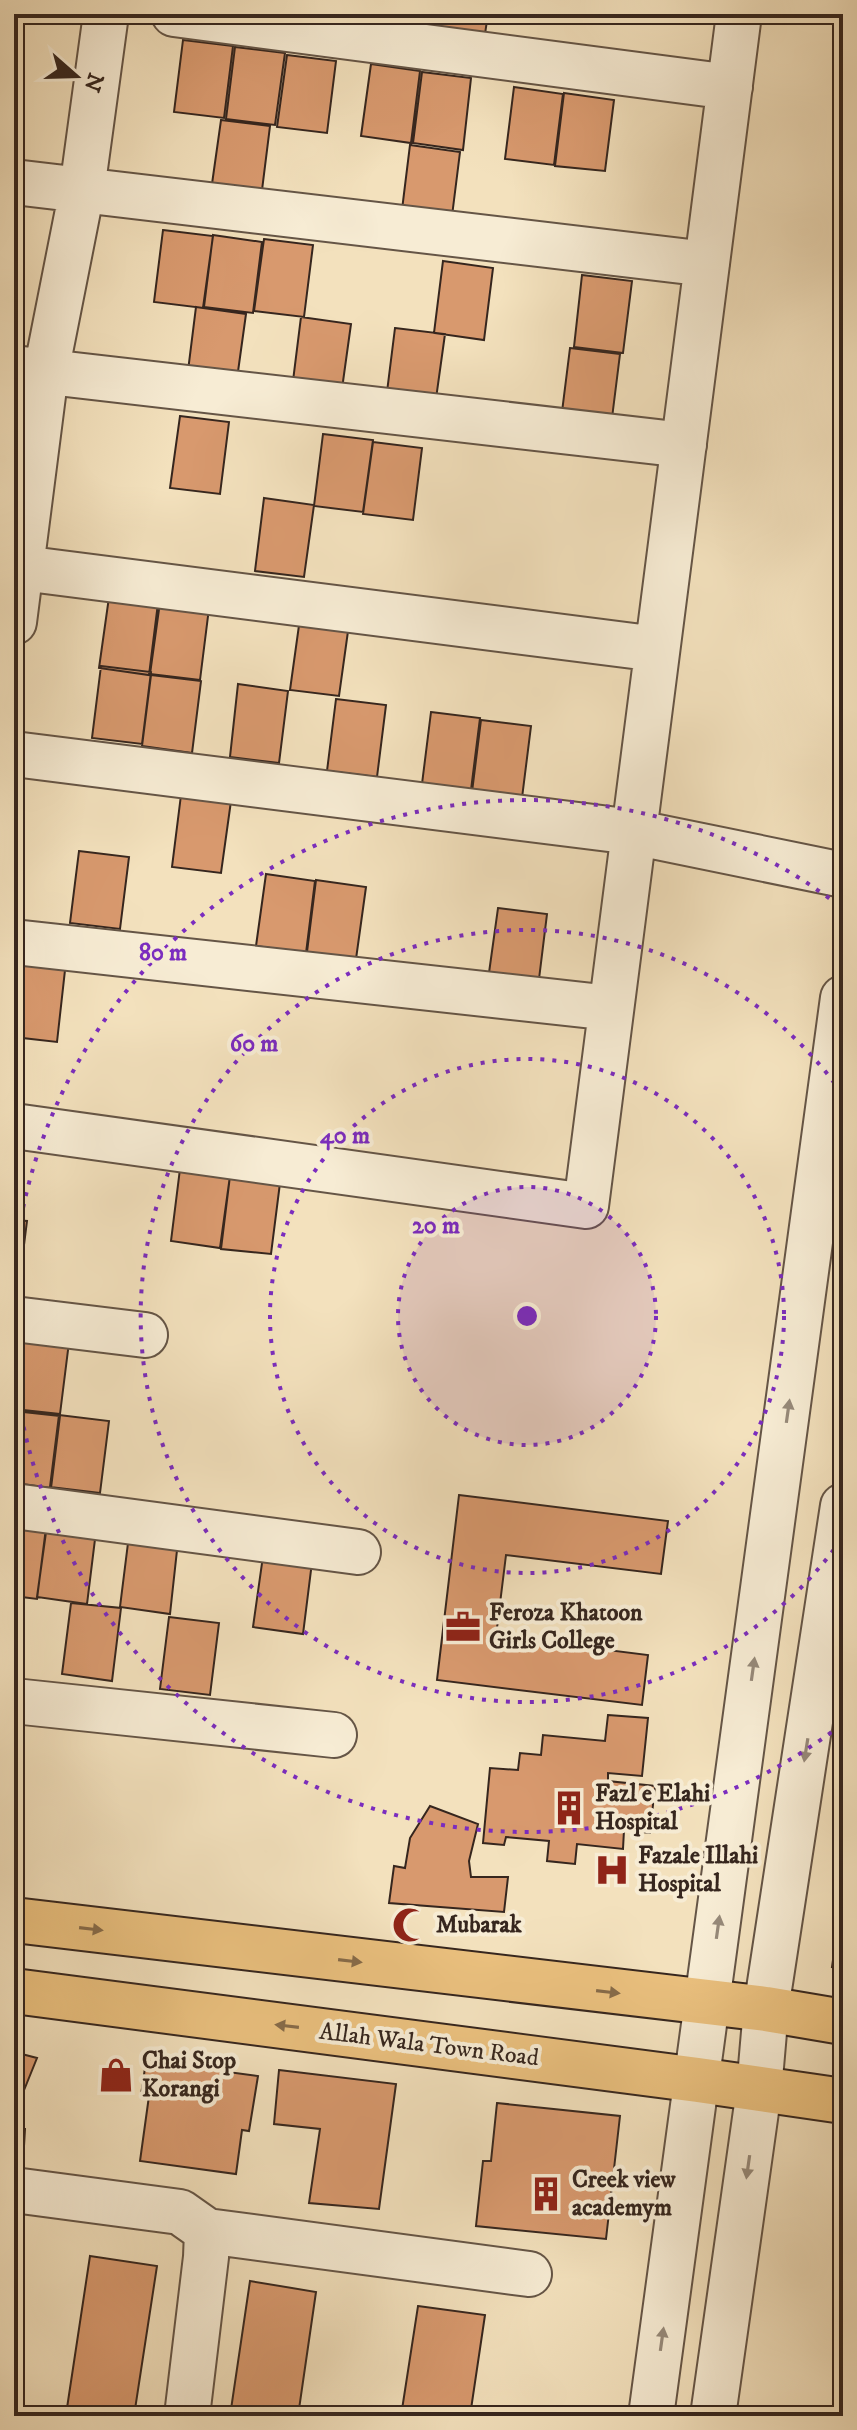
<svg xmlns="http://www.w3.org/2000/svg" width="857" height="2430" font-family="'IM FELL DW Pica',serif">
<rect width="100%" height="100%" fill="#f3e1bd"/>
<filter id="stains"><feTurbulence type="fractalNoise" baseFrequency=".0025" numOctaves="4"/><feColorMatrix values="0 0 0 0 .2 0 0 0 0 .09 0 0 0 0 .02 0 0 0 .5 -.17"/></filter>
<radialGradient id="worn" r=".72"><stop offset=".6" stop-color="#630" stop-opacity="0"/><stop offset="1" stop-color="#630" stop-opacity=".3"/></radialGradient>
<!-- building -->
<path fill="#d8996e" stroke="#36261e" stroke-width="2" d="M382,14H432L430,26L381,20Z
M437,14H488L485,34L436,28Z
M183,40L233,46L224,118L174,112Z
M235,47L285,53L275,125L226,119Z
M287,55L336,61L327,133L277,127Z
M371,64L420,71L411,143L361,136Z
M422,72L471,78L463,150L413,143Z
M514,87L563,94L554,165L505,159Z
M564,93L614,100L605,171L555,166Z
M221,120L270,126L261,198L211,191Z
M410,145L460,152L451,224L401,218Z
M163,230L213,236L203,308L154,302Z
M213,235L262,242L253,313L204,307Z
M264,239L313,245L304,317L254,311Z
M443,261L493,268L484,340L434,333Z
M582,275L632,281L623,353L574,347Z
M196,307L246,314L236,386L187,379Z
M301,317L351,324L341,396L292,389Z
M395,328L445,334L435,406L386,400Z
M570,348L620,354L611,426L561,420Z
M180,416L229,422L220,494L170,488Z
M323,434L373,440L363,512L314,506Z
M373,442L422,448L413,520L363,514Z
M264,498L314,505L304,577L255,571Z
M109,597L158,603L149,675L99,668Z
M160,602L209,608L200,680L150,674Z
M300,618L349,624L339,696L290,690Z
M101,666L151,672L142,744L92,738Z
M151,675L201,681L192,753L142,746Z
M238,684L288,691L279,763L230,757Z
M336,699L386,705L377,777L327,771Z
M431,712L480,718L471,790L422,784Z
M481,720L531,726L522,798L472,792Z
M181,795L231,801L221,873L172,867Z
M79,851L129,857L120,929L70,923Z
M266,874L315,881L306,953L256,946Z
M316,880L366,887L356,959L307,952Z
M498,908L547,914L538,987L488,980Z
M16,964L65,970L57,1042L14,1037Z
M180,1169L230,1176L220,1248L171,1241Z
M230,1176L280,1183L271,1254L221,1249Z
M14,1220L27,1221L18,1293H14Z
M20,1336L69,1342L60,1414L14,1409V1382Z
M14,1411L60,1416L51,1488L14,1483Z
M59,1415L109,1421L100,1493L50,1487Z
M459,1495L668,1521L661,1574L506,1555L496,1636L648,1655L642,1705L437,1680Z
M14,1524L46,1528L37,1599L14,1596Z
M47,1525L96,1531L87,1604L37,1597Z
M129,1535L178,1541L170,1614L120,1607Z
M263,1556L312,1562L303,1634L253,1627Z
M71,1603L121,1608L112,1681L62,1674Z
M169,1617L219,1623L210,1695L160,1689Z
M608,1715L648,1718L642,1776L608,1773V1781L655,1786L650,1833L624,1830L623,1849L577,1844L575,1864L547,1861L549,1841L506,1837L504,1845L483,1843L490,1768L518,1770L520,1753L541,1755L543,1735L605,1741Z
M430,1806L478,1824L469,1861L471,1877H508L504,1912L389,1903L394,1866L405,1868L410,1838Z
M843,1890V1968L832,1967Z
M14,2052L37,2058L14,2115Z
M146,2061L258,2076L249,2131L242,2130L236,2174L140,2161L149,2096L141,2095Z
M279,2070L396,2084L379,2209L309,2203L320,2129L274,2124Z
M497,2103L620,2116L606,2239L476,2226L483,2161H491Z
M14,2129H25L23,2163L14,2161Z
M90,2256L157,2266L134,2416L67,2408Z
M250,2281L316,2292L298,2416H230Z
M418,2306L485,2315L470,2416H401Z"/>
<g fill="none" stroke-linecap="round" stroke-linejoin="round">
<!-- minor casing -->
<g stroke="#655546" stroke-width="48">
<path id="minor" d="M174,14L730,87
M14,182L707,264
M14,368L684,445
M14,567L657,649
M14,622L46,372L82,190L106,14
M14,754L633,832L843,875
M14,942L611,1008
M14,1126L586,1206L739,14
M14,1319L145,1335
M14,1506L358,1552
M14,1701L334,1735
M14,2190L180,2212L207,2231L206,2257L187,2416
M207,2231L529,2274
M651,2416L843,998
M713,2416L759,2090L766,2009L843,1506"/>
</g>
<!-- major casing -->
<g stroke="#36261e" stroke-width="48">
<path id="major" d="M14,1920L766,2009L843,2022
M14,1991L698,2080L843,2101"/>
</g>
<!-- minor -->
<use href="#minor" stroke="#f7ecd4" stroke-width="44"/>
<!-- major -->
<use href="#major" stroke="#eac07e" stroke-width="44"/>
</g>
<!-- one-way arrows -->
<defs><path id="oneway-solid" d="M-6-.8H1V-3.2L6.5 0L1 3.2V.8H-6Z" transform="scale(2)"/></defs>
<g fill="#968979">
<use href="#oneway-solid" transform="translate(788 1411) rotate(-82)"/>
<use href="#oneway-solid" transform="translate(753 1669) rotate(-82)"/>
<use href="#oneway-solid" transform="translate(806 1750) rotate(99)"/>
<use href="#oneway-solid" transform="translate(718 1927) rotate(-82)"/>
<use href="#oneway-solid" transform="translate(748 2167) rotate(98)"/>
<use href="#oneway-solid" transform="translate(662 2339) rotate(-82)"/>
</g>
<g fill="#876b49">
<use href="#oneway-solid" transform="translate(91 1929) rotate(7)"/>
<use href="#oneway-solid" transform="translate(350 1961) rotate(7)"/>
<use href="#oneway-solid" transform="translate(608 1992) rotate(7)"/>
<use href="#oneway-solid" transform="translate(287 2026) rotate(-173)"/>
</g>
<!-- distance rings -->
<circle cx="527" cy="1316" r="129" fill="#7b2cbf" fill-opacity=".12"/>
<g fill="none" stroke="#7b2cbf" stroke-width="4" stroke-dasharray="4 8">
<circle cx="527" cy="1316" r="129"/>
<circle cx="527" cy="1316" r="257"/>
<path d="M841 1540A386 386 0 1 1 841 1092"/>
<path d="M841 1725A515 515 0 0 1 14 1365M14 1267A515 515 0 0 1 841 907"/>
</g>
<!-- icons -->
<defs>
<g id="office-bare" transform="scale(2.76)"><path d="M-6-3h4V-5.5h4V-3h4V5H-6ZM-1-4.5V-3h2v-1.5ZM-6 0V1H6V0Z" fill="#8f2418" stroke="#f7ecd4" stroke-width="2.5" paint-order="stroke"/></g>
<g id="building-bare" transform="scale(2.76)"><path d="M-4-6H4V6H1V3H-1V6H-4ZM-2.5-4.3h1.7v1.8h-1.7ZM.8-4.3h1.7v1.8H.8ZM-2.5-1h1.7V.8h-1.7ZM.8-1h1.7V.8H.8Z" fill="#8f2418" stroke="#f7ecd4" stroke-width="2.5" paint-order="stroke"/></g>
<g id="hospital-bare" transform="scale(2.76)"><path d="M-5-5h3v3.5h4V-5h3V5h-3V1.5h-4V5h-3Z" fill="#8f2418" stroke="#f7ecd4" stroke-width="2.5" paint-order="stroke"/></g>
<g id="mosque-bare" transform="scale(2.76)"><path d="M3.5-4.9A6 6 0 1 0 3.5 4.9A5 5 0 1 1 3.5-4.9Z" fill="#8f2418" stroke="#f7ecd4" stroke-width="2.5" paint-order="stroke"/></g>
<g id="shop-bare" transform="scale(2.76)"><path d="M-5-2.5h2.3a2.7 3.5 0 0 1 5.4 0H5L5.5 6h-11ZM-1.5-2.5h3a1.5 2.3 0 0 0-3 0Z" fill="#8f2418" stroke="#f7ecd4" stroke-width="2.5" paint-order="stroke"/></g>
</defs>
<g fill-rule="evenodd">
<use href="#office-bare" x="463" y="1627"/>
<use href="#building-bare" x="569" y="1808"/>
<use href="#hospital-bare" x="612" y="1870"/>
<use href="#mosque-bare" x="410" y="1925"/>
<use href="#shop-bare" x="116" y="2075"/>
<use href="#building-bare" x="546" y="2194"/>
</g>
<g text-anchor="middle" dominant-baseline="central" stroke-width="8" stroke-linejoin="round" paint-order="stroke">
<!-- poi labels -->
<g font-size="24" font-weight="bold" fill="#36261e" stroke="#f7ecd4" text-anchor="start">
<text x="489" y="1613">Feroza Khatoon<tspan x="489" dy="28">Girls College</tspan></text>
<text x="595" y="1794">Fazl e Elahi<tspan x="595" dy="28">Hospital</tspan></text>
<text x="638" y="1856">Fazale Illahi<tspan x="638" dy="28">Hospital</tspan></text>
<text x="436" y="1925">Mubarak</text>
<text x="142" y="2061">Chai Stop<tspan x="142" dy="28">Korangi</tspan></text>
<text x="572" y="2180">Creek view<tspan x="572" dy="28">academym</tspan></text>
</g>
<!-- street labels -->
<g font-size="24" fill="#36261e" stroke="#f7ecd4">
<text transform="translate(429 2045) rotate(7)">Allah Wala Town Road</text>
</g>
</g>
<circle cx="527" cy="1316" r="12" fill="#7b2cbf" stroke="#f7ecd4" stroke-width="4"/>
<g font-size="24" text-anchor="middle" font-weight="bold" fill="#7b2cbf" stroke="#f7ecd4" stroke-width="8" stroke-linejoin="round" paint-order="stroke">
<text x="163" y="960">80 m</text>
<text x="254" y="1051">60 m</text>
<text x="345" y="1143">40 m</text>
<text x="436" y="1233">20 m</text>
</g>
<!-- margin -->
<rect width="857" height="2430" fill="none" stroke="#f3e1bd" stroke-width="48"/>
<rect x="16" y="16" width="825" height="2398" fill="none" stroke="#36261e" stroke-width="4"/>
<rect x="24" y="24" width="809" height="2382" fill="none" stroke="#36261e" stroke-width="2"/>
<!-- north arrow -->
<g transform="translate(76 76) rotate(110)" stroke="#f7ecd4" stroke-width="6" paint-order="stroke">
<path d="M0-6L14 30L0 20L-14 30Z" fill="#36261e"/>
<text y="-12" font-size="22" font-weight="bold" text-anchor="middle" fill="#36261e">N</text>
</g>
<rect width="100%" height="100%" filter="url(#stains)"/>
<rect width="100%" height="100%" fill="url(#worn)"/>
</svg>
